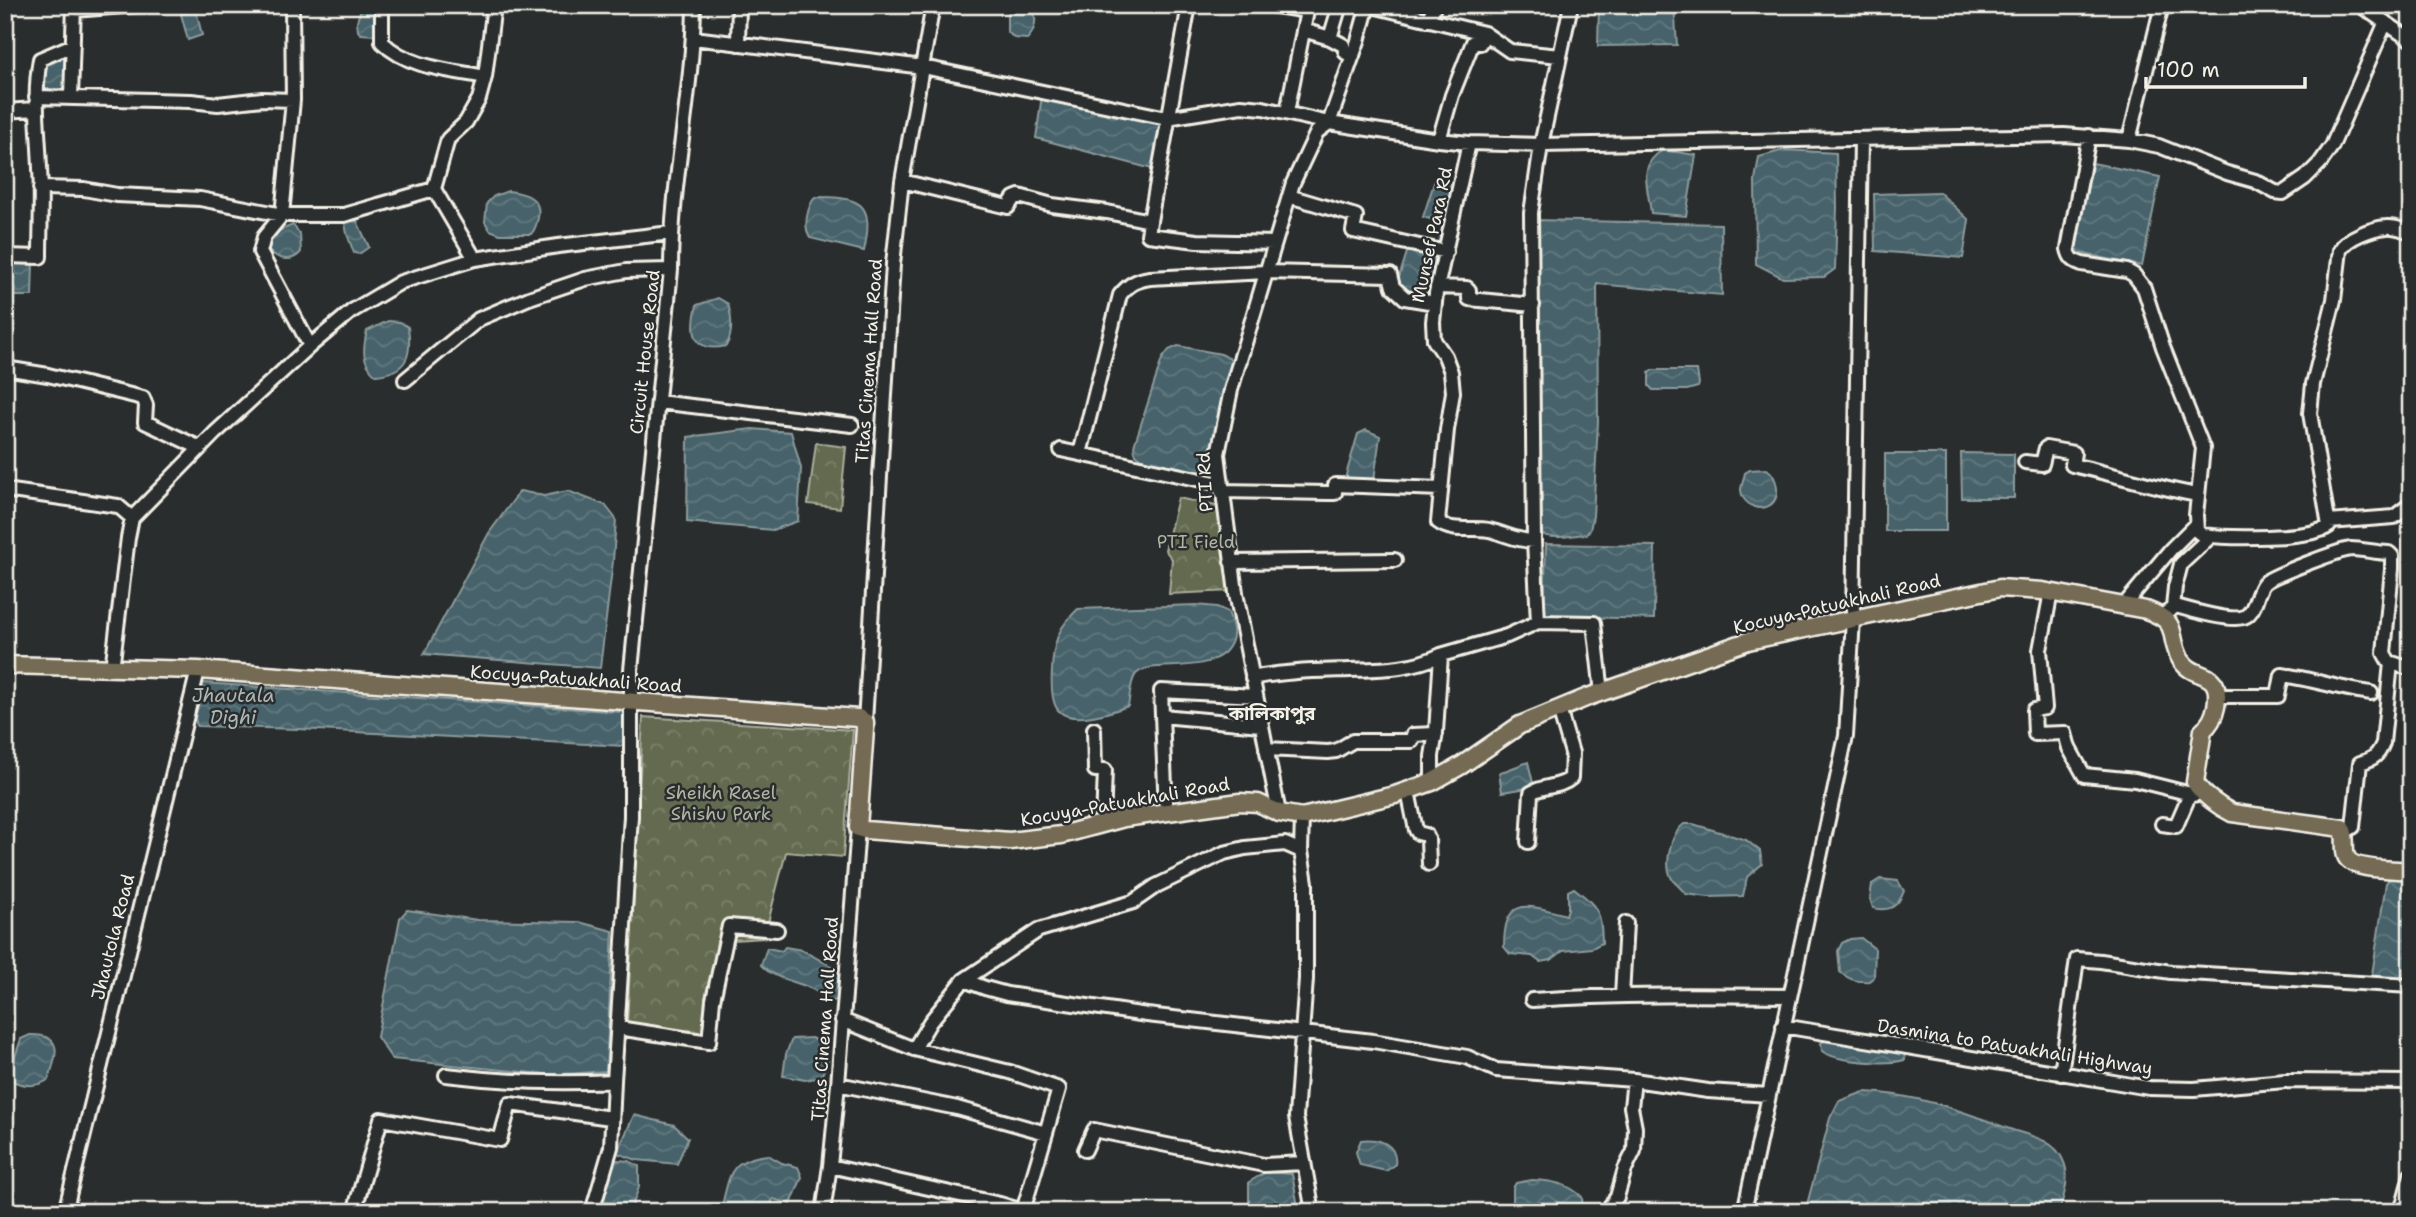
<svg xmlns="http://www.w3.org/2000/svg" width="2416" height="1217" font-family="'Shantell Sans','Noto Sans Bengali',sans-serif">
<defs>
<pattern id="forest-crowns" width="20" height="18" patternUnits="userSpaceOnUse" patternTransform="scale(1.75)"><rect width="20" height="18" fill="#636b50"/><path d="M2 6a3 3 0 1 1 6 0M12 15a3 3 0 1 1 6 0" fill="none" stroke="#7a8169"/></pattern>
<pattern id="water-waves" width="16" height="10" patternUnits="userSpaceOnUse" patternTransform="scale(1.75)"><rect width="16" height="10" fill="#46626a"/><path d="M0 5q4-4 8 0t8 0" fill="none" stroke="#61797f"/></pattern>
</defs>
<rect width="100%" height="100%" fill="#2a2d2e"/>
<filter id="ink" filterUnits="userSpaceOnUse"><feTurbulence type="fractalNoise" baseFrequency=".0143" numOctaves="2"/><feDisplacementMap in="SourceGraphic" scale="14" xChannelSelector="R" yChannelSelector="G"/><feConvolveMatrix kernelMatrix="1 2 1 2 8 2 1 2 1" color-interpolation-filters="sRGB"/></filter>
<g filter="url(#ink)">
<!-- forest -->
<path fill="url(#forest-crowns)" stroke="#acae9c" stroke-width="2" d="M816,443L846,447L840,508L808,504Z
M1178,498L1221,507L1232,591L1169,594L1172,559L1165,550Z
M643,717L853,730L843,857L786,852L764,938L717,941L705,1036L627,1024Z"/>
<!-- water -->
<path fill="url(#water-waves)" stroke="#8c9b9c" stroke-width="2" d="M379,5L377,32L374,35L361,34L358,31L357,21L362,6Z
M1599,5H1674L1677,45L1598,46Z
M1015,6C1020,7 1029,8 1032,12C1039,19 1033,34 1027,39L1014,38L1007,31V15Z
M191,10H196L202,35L188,40L181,14Z
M65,55L69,60L68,93H42L44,60Z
M1042,95L1163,121L1156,170L1036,138Z
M1663,150L1696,155L1686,216L1651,213C1648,187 1637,165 1663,150Z
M1784,150L1836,153L1837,207L1835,269L1824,277L1783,278L1756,264L1755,180L1759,157Z
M2093,163L2160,177L2142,266L2074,252Z
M1435,180L1457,185L1448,224L1423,217Z
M508,191C526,193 542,198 538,218C536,225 536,229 531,234H500L490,230L485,222L487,203L494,196Z
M1939,192L1969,220L1963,258L1875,251L1874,194Z
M815,197C860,197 875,201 864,251L810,238C803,226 807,208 815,197Z
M353,220L357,221L369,247L359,254L354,253L347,234L345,223Z
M1532,220L1721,224L1722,295L1597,284L1598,422L1593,516L1590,530L1586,534C1573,535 1551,541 1540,533Z
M293,225L300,234L301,252C292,263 279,260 269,251L268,245L274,233Z
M1408,249L1440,254L1432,287L1426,297L1412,298L1397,284Z
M10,261L33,262L32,296H9Z
M718,298L728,304C732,318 733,334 726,346C691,354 691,330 697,305Z
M388,321L400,322L408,327C412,355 408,372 376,375C361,362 363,348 367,331Z
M1178,346L1221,354L1231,359L1234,369L1213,467L1210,474L1206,475C1188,471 1152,468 1138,456C1134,453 1135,451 1134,446L1162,359L1169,350Z
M1653,370H1697L1699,384L1698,387L1687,390H1653L1649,386V373Z
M752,429L791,432L801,468L798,521L773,530L687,522L688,437Z
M1366,430L1380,436L1374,480L1372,482L1350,480L1346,475L1358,434Z
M1961,453L2014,454V498H1962Z
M1885,454H1946V531H1885Z
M1767,469C1778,476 1783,501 1766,507C1755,511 1742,502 1741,490C1741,485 1744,478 1745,473L1750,470Z
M520,491L544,496L568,491L605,505L616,519L613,561L600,668L424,654L489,533Z
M1546,544L1655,546L1654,619L1544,616Z
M1196,605L1217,607L1228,612C1234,627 1237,639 1225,652C1200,675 1152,659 1136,674C1130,681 1130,697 1128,706C1112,712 1073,725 1059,711C1047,700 1052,650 1058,636C1062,625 1070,617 1078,609Z
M203,683L622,712L625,717L624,746L298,729L197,726L195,718Z
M1528,762L1534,787L1502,792L1499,773Z
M1684,824H1693L1746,840L1760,851L1762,864L1747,877L1743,896L1708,897L1686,894C1682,889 1674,883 1671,877C1664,863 1671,833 1684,824Z
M2411,874V985L2371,981L2386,883L2393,875Z
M1880,879L1898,881L1904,891C1898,907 1890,912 1873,908L1870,899L1872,884Z
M1574,888C1599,908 1601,911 1602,943L1592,948L1563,951L1551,960L1540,962L1532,956L1510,954L1504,947C1504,896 1526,904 1566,915L1568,909V891Z
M407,910L478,920L579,922L613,931L606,1071L553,1075L392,1059L377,1037L400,918Z
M1861,938L1875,949L1874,977L1869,981C1856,982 1850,980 1840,972L1838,951L1842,943L1850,939Z
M785,947L802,950L836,969L840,974V1000L827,1001C811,980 778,984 761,965L767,948L782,951Z
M30,1035C65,1034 57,1057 48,1080C37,1087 24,1086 13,1081L11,1069L21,1039Z
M811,1038L825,1044L828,1060L821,1077L805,1080L783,1076L786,1054L792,1039Z
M1828,1039L1904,1052L1905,1060C1887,1065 1836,1062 1822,1051L1821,1043Z
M1864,1092C1911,1093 1960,1110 2004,1127C2024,1135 2053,1137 2063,1160C2071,1176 2064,1196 2059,1212H1805L1830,1118L1839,1101Z
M634,1115L674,1125L688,1138L677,1164L637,1160L617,1153Z
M1361,1140C1379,1138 1398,1144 1395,1165L1386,1171L1360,1165L1356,1152Z
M768,1155L782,1163L798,1167L802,1177L791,1204L773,1199L768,1212H720C731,1176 725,1160 768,1155Z
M617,1160L629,1161L639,1166V1187L630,1212H597L612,1167Z
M1266,1172L1292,1174L1299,1212H1249V1182Z
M1532,1180C1552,1181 1568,1183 1582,1197L1583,1212H1513V1188L1516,1183Z"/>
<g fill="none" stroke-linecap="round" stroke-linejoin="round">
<!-- minor casing -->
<g stroke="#f4f1e8" stroke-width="18">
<path id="minor" d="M292,5L293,100L282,215L264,237L260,252L310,346
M382,5V42C408,68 450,70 485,77L479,99L466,122L448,139L434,189L475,259
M1271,5L1307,11L1287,112
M1368,5L1484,33L1510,51L1560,56
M1571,5L1541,145L1531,213L1534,541L1538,622L1594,623L1602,693
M2360,5L2411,40
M74,10L137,5
M1428,20L1435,5
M1303,30L1330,38L1343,45L1346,53L1353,56
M694,38L923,67L1167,118L1241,106L1263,108L1329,123L1439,140L1469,143L1541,145L2064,135L2129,140L2159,146L2227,173L2255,181L2275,192L2283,193L2305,178L2320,163L2332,146L2385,24
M1330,38L1340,5
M738,44L739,5
M485,77L494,5
M36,97L191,101L218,104L262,99L293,100
M71,98L74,5
M5,111L36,109
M2089,136L2068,249C2070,258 2073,261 2082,264L2127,271L2134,275L2144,288L2163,347L2203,448L2196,515L2197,531L2202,535C2226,538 2310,540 2329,526L2310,413L2313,384L2334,300L2340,250C2347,237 2373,228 2387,227C2395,226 2403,230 2411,232
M1439,140L1452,95L1473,42L1480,43L1485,34
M2129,140L2162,5
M1469,143L1436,293L1433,322L1434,340L1445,356L1451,372L1453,392L1447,430L1438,522C1452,533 1473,527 1489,530C1506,534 1516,541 1534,541
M902,181L1008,207L1014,198L1019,196L1052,205L1107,212L1150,221L1148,235L1197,241L1275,243
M40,188L84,189L117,195L200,199L282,215H344L434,189
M1289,196L1356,216L1353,231L1446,252
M1150,221L1189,5
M5,256L40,257C40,228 42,198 40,169C39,132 33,96 40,59L73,45
M1437,287L1467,288L1469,290V299L1533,305
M5,368L48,375L143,398L146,405L145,422L200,448
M405,380L479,319L529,298L585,279L626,271L671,270
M658,402L852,425
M1061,450L1220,484
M1080,454L1120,295C1129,284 1136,280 1150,278L1266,272L1390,275L1393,287L1405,298L1435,303
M2025,462L2042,464L2046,448L2074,453L2072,465C2114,474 2155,488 2198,495
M5,490L118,506L132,518
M1221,491L1328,493H1335V485L1441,489
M2329,522L2394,517L2411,504
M1231,562L1395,560
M2051,592L2040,650L2045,708L2034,710L2035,734L2065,733L2069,748L2084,775L2135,780L2191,794
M2124,605L2171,549L2196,524
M2173,608L2175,587L2181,564L2211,536
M2162,616L2176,606C2190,610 2235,623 2246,616C2256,610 2256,592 2264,583C2271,576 2340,550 2351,549C2363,549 2376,553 2389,553L2392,556V569L2384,653L2389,662L2411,669
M112,669L128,538L132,518L215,433L310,346L352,311L401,282L475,259L558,246L671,233
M1252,678C1284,671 1317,671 1350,670C1382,669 1412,669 1441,655
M2218,696H2278L2282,675C2313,679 2340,689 2371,693
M1162,716L1261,725
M865,722L893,264L902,181L933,5
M1094,729L1095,770H1105L1103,823
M1266,749L1328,752L1336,751L1353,741H1412L1413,735L1436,734
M1432,782V756L1436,732L1441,655L1507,636L1538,622
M1408,791L1416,830L1418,833L1426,835L1428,839L1429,864
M1166,811L1161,691L1256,696
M1279,813L1236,593L1218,454L1231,390L1293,183L1317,132L1329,123L1358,41L1368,5
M1302,817L1301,851L1306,883V979L1296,1117L1313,1212
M2162,824L2176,826L2189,796L2197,794
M2344,832L2353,827L2360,763C2373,759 2378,756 2383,743L2391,663
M1528,842L1531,793C1543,785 1560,788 1571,778L1572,753L1559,709
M964,980L985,988L1007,994L1147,1015L1373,1041L1467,1057L1496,1070L1634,1080L1708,1091L1769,1095
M1622,996L1626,923
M1532,1000C1618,994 1703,995 1789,996
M1783,1026L2149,1088L2194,1089L2285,1081L2411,1082
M618,1028L709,1042L713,1000L729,926L777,930
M914,1049L930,1022L964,980L1039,930L1133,902L1156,886L1224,853L1245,848L1285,844L1301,851
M2061,1074L2077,959L2101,961L2171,972L2411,986
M446,1075C502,1082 557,1084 614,1081L631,816V670L671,270C671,181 693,94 694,5
M838,1084L957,1108L1046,1133
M1085,1150L1094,1130L1264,1165L1304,1163
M830,1166L1000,1204L1023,1211L1059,1089L1010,1072L914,1049L842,1020
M65,1212L198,670
M354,1212L381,1119L500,1140L510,1104L611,1118
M592,1212L611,1147L614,1081
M823,1212L830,1166L838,1084L858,828
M1609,1212L1608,1209L1617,1197L1625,1169L1634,1151L1635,1128L1631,1107L1634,1080
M1744,1212L1846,736L1853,619L1861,140
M2401,1212L2411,1175"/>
</g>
<!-- major casing -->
<g stroke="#f4f1e8" stroke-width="21">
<path id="major" d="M5,665L198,670L858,718L865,722V729L858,828L865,830L1010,841L1061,835L1124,818L1240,802L1258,803L1279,813L1302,817L1395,795L1432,782L1462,765L1520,725L1588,697L1748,641L2000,588L2043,591L2146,610C2183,623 2166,634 2181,660C2195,682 2223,667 2216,707C2214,717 2211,724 2203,730L2195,782C2202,795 2220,807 2232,813L2342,828C2347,837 2343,847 2346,856C2351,871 2397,869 2411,871"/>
</g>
<!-- minor -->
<use href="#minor" stroke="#2a2d2e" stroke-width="12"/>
<!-- major -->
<use href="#major" stroke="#756b52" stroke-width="16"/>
</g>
</g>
<g text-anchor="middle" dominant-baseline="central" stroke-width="5" stroke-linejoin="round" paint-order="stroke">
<!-- street labels -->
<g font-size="18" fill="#f4f1e8" stroke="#2a2d2e">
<text transform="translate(1432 235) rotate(-78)">Munsef Para Rd</text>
<text transform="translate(645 352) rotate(-84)">Circuit House Road</text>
<text transform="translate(869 361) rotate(-86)">Titas Cinema Hall Road</text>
<text transform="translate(1205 482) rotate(-93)">PTI Rd</text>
<text transform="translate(1837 604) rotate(-13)">Kocuya-Patuakhali Road</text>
<text transform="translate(576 679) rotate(4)">Kocuya-Patuakhali Road</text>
<text transform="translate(1125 802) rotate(-10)">Kocuya-Patuakhali Road</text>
<text transform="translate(113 937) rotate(-76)">Jhautola Road</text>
<text transform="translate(825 1019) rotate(-86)">Titas Cinema Hall Road</text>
<text transform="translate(2015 1047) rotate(9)">Dasmina to Patuakhali Highway</text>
</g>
<!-- park labels -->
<g font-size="18" fill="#b3b5a4" stroke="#2a2d2e">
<text x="1196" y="542">PTI Field</text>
<text x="721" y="793">Sheikh Rasel<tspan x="721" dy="21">Shishu Park</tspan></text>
</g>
<!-- water labels -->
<g font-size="19" font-style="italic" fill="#aeb8b6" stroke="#2a2d2e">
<text x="233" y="695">Jhautala<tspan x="233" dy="22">Dighi</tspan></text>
</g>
<!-- neighbourhood labels -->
<g font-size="19" font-weight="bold" fill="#f4f1e8" stroke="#2a2d2e">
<text x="1272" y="713">কালিকাপুর</text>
</g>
</g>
<!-- margin -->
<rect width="2416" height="1217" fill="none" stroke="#2a2d2e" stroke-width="28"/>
<rect x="14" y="14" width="2388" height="1189" fill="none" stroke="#f4f1e8" stroke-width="2.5" filter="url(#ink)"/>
<!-- scale -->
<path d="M2146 77v10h159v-10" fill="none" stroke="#f4f1e8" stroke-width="3.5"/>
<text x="2157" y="77" font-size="21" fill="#f4f1e8" stroke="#2a2d2e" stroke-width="5" paint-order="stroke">100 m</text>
</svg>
